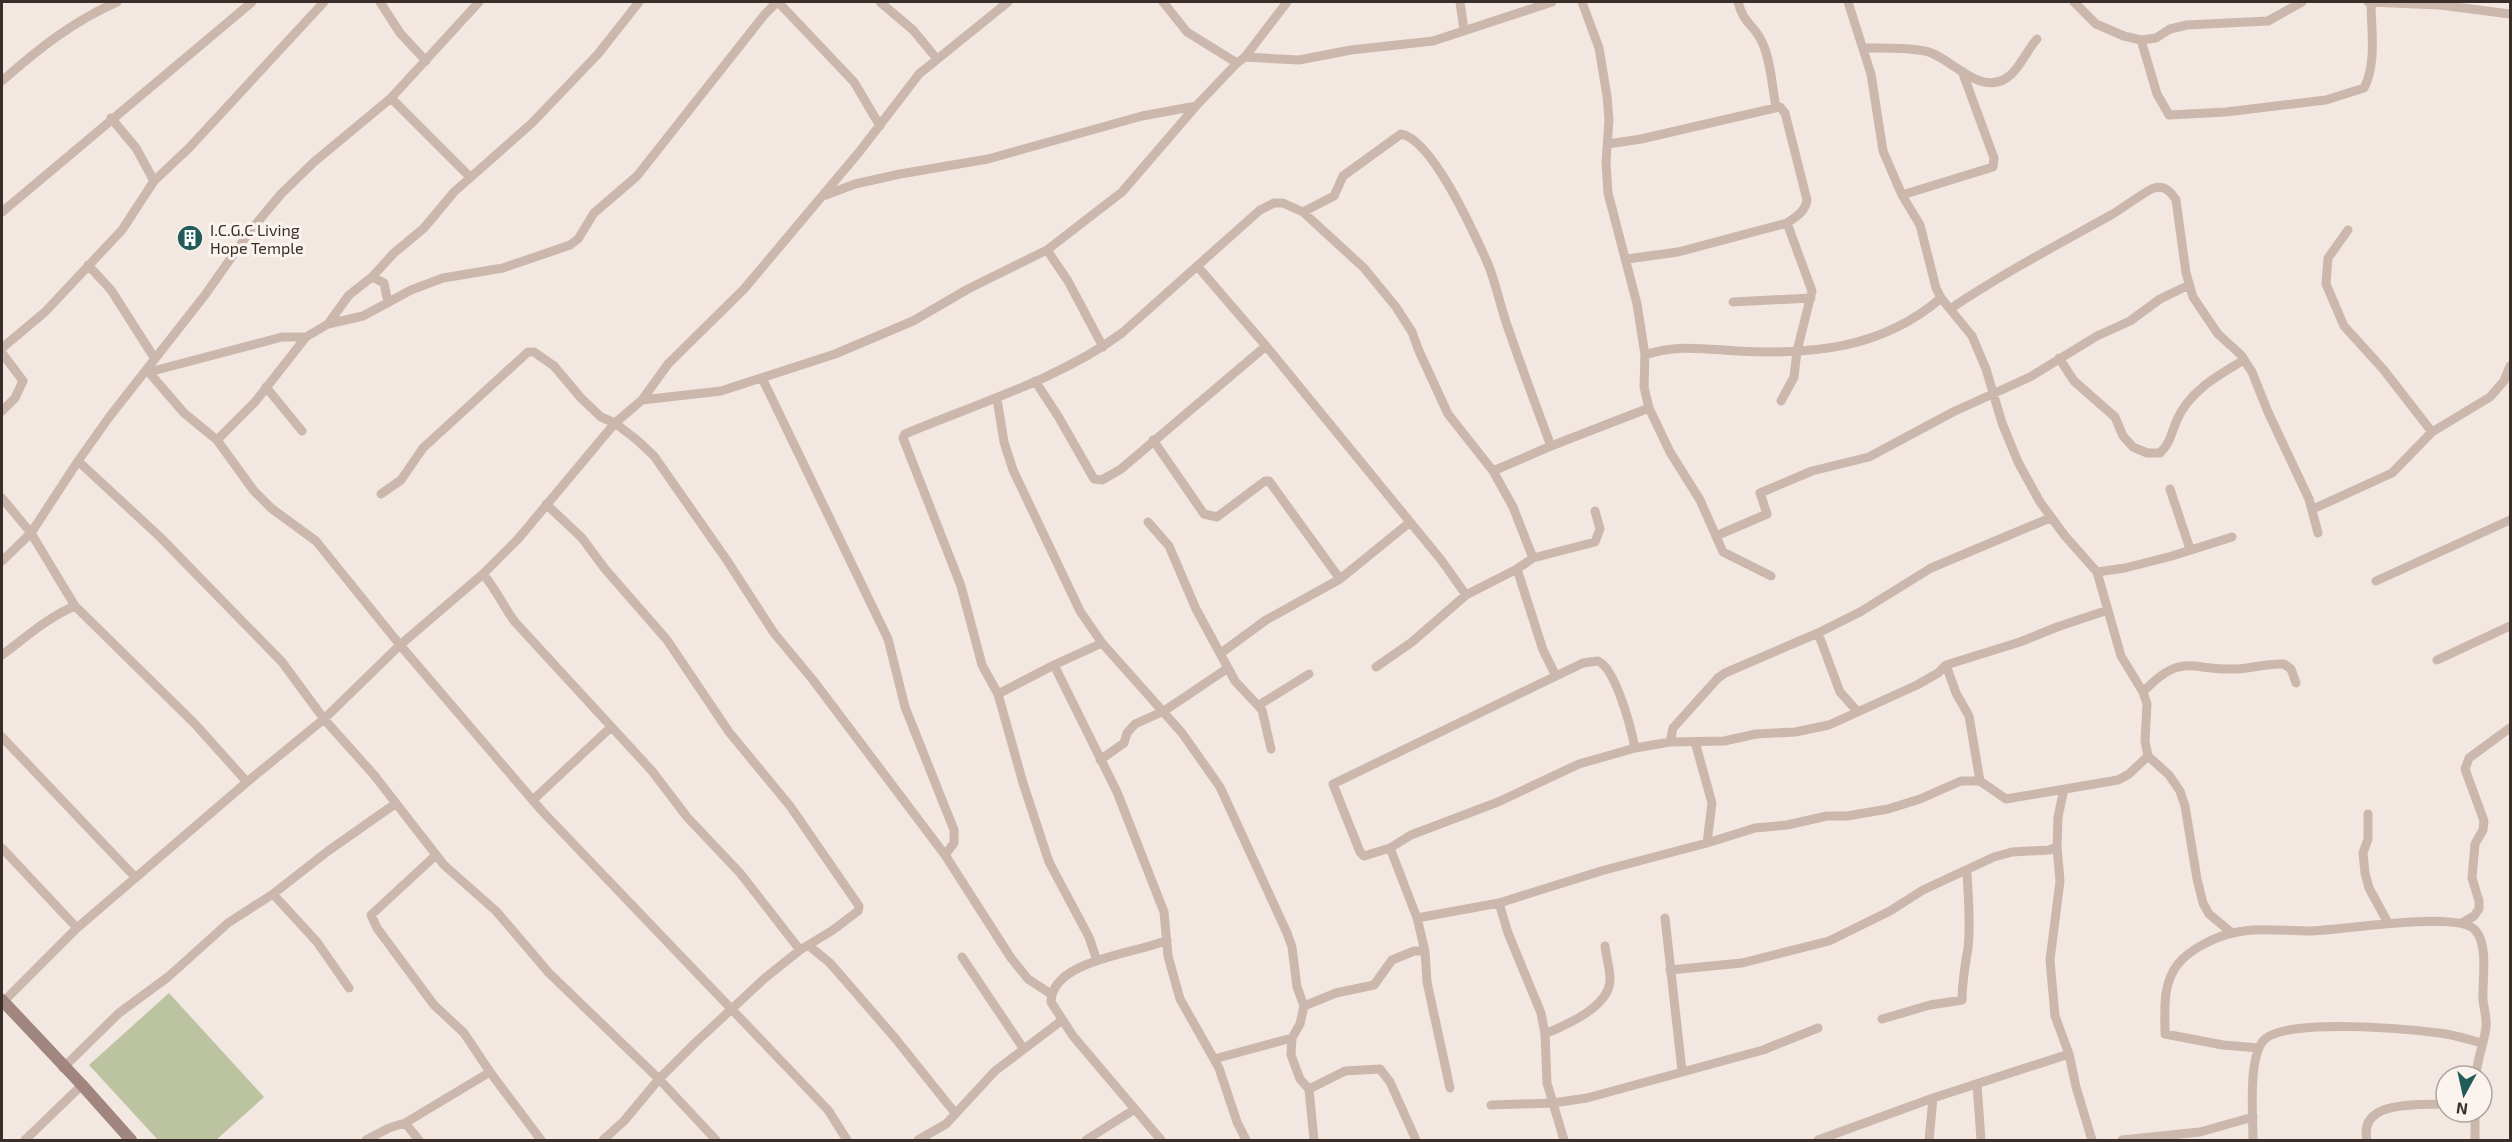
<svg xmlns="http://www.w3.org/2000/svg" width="2512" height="1142" font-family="'Exo 2',sans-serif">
<rect width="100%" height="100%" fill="#f3e8e1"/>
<!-- green -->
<path fill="#bbc3a0" d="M169,993L264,1097L216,1140H158L89,1065Z"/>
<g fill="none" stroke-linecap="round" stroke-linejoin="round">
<!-- street -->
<path stroke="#ccb7ac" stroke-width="9" d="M380,2L400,33L426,61
M778,2L854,82L880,126
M880,2L913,30L937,59
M1163,2L1187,32L1237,63
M1460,2L1464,30
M1582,2L1599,48L1607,96L1609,120L1606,162L1608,193L1637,304L1645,355L1644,387L1649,408L1670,452L1700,500L1723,552L1771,576
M1738,2C1744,25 1754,24 1762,42C1771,61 1772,87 1776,107
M1848,2L1871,74L1883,151L1902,195L1920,225L1936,288L1941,298L1972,336L1986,369L2002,423L2018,462L2040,502L2065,536L2097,572L2121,656L2143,692L2147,704L2145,741L2148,756L2169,775L2180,791L2185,806L2197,879L2203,903L2209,914L2232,933
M2074,2L2096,24L2124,36L2141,40L2156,38L2170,29L2187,25L2268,21L2302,2
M2368,2L2440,5L2510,14
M2141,40L2157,94L2169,115L2226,112L2326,100L2364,88C2377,63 2371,29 2371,2
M1864,48C1884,48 1905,47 1925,51C1950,56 1977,95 2005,79C2019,71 2026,51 2037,39
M1245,57L1299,60L1351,50L1433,41L1552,2
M2,81C37,50 73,21 117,2
M391,98L470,177
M111,118L136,148L154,181
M1608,144L1641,139L1780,107L1785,113L1807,200C1805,212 1796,217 1787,223L1678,252L1627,259
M826,195L855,184L900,174L988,159L1142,116L1196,106
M1902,195L1993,167L1994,158L1962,71
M2,212L252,2
M1303,212L1334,196L1343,176L1401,134C1433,140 1475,235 1488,264C1496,284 1500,305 1507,325C1521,366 1536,406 1551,446
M2348,230L2328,258L2326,284L2344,326L2383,369L2432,432
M1047,250L1068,281L1103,347
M88,265L111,290L155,359
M1198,267L1266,346
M372,277L384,283L388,303
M1733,302L1811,298
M1950,309C2002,274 2057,245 2111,215C2120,210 2147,190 2154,188C2165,185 2171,192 2176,200L2186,273L2193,297L2218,334L2241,355L2252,372L2268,412L2309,499L2318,533
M328,324L363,316L411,290L443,278L503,268L570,245L578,239L594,213L637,176L765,14L777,2
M2,348L45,312L122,230L154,181L189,148L324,2
M2,353L23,381L15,398L2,411
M1645,355C1676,344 1705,349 1737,351C1811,355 1882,349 1941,298
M2059,358L2074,381L2115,417L2123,436L2133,447L2147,453H2160C2171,442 2171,433 2177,420C2189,391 2219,375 2244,360
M147,370L184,413L217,440L254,491L271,508L316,541L400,645L542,811L828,1110L847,1140
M149,372L282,337H306
M762,378L888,639L905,707L954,830V843L945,855
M1035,381L1058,416L1094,479L1102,480L1121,469L1266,346L1442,561L1466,595
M266,387L302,431
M997,399L1004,442L1013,470L1080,611L1102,643L1182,733L1220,787L1287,933L1292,947L1297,987L1304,1006L1300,1024L1292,1038L1291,1055L1300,1079L1309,1089L1314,1140
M642,400L721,391L835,354L913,321L968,289L1047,250L1122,192L1196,106L1237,63L1245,57L1287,2
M1781,401L1794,377L1797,351L1812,291L1787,223
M217,440L255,402L306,337L328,324L349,295L372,277L394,253L424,228L454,192L532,123L598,54L639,2
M1153,440L1204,514L1217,517L1265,481H1269L1340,579
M78,461L160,537L282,662L324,719L374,775L444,865L496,911L549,973L659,1079L716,1140
M1493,471L1551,446L1649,408
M2170,489L2190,549
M381,494L401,480L423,448L528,352H534L554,366L581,398L601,417L615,423L637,440L654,456L726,559L774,633L813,680L945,855L1011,958L1028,979L1051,994
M2,498L31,533L75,606L195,724L247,782
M546,504L582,538L605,569L667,640L729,732L790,806L859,906L858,911L833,930L800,950L765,978L695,1043L659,1079L624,1121L603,1140
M2313,509L2392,473L2432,432L2490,397L2504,381L2510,366
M1716,536L1767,514L1760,493L1812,471L1869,457L1953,412L2030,377L2097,336L2130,321L2160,299L2189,285
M1533,558L1595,542L1600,529L1595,511
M2,561L31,533L78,461L110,416L205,295L250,231L281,194L314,162L391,98L479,2
M2097,572L2125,568L2172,556L2232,537
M483,574C496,589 503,606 515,622L652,771L687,817L740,873L800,950
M2376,581L2510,520
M1818,633L1840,692L1858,712
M1221,653L1266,620L1340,579L1409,523
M2,655C25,638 48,617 75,606
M2437,660L2510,626
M1054,665L1117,792L1164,912L1168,956L1180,999L1219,1068L1237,1122L1246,1140
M1946,665L1956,693L1969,716L1980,781L2006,799L2118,780L2129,774L2148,756
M1376,667L1412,642L1466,595L1517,569
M1228,668L1235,681L1262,710L1271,749
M2143,692C2182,651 2190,671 2237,669C2253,668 2268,663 2284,664L2291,669L2296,683
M998,694L1054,665L1102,643
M1259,705L1309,674
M2,737L135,877
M1670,742L1673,728L1718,678L1725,673L1818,633L1860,612L1931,568L2050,518
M1635,748C1631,728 1616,669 1598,661L1583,663L1333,784L1360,852L1364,856L1390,848L1411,835L1498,802L1579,764L1635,748L1670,742L1724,741L1756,734L1795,732L1829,725L1917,685L1938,673L1946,665L2020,642L2057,627L2108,610
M1100,760L1124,743L1127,733L1135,724L1164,711L1228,668L1196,609L1169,546L1148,522
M2064,789L2058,817L2057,847L2060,881L2050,960L2055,1016L2069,1054L2076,1087L2092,1140
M534,799L610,728
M2368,814V839L2363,853L2365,873L2369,888L2388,923
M1707,843L1755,828L1787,825L1827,816H1847L1888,809L1920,799L1961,781H1980
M2,848L77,928
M1390,848L1417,918
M436,855L371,915L377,928L434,1005L464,1033L490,1072
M273,894L317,942L349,988
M1499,903L1508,933L1541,1013L1545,1034L1547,1083L1564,1140
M1665,918L1682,1071
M2462,923L2474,916L2479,909V901L2472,878L2475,844L2483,830L2484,821L2465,769L2469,758L2510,728
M808,945L830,963L895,1038L955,1113
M962,957L1023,1048
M1097,961L1089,937L1049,862L1023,783L998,694L982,665L961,586L903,438L905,434C978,403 1058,380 1122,333L1260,210L1274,203H1283L1303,212L1364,268L1396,307L1412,332L1419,351L1448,414L1493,471L1513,507L1533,558L1517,569L1543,650L1556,676
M1670,970L1742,963L1829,941L1890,911L1923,890L1994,857L2012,852L2049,850L2057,847
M3,1002L77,928L247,782L324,719L400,645L483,574L518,539L615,423L642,400L668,364L744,289L860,151L919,74L1008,2
M1304,1006L1336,993L1374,985L1392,960L1414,951H1425
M1882,1019L1930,1005L1962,1000C1962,982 1965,966 1968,948C1971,923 1968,897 1967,871
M1545,1034C1566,1025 1610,1007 1610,979C1610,968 1606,957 1605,946
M2259,1048L2223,1045L2165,1034C2165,1010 2162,984 2178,964C2190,949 2215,937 2233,933C2258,927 2284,931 2309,931C2339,931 2457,910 2475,930C2489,944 2482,982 2483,1000C2484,1009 2487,1019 2486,1027C2484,1044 2477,1059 2476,1076
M1214,1059L1292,1038
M63,1068L119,1013L168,977L228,923L273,894L328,851L395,804
M1977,1084L1981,1140
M1450,1088L1427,982L1425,951L1417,918L1499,903L1601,871L1707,843L1712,803L1695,742
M1309,1089L1345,1071L1380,1069L1390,1082L1416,1140
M1491,1105L1553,1103L1587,1098L1763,1050L1818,1028
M2475,1112V1140
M405,1123L419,1140
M25,1140L82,1085
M366,1140L389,1128L405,1123L490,1072L541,1140
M918,1140L946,1124L995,1071L1061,1021
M1086,1140L1135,1109
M1161,1140L1073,1036L1051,1002C1052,959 1137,954 1167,940
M1818,1140L1933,1098L2069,1054
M1929,1140L1933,1098
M2122,1140L2200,1132L2253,1117
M2253,1140C2253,1116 2248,1060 2263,1041C2281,1017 2415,1029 2446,1034C2458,1036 2470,1040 2482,1043
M2367,1140C2358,1099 2421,1105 2446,1104"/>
<!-- secondary -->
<path stroke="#a0867e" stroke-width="12" d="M2,1000L82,1085L131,1140"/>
</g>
<!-- icons -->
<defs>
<g id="building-disc" transform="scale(1.35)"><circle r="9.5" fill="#215c58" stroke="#faf3ee"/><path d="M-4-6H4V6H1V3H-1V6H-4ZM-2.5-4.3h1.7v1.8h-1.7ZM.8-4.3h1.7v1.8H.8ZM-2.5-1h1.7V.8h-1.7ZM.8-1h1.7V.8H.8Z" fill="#fff"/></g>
</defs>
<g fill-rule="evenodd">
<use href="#building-disc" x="190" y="238"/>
</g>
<g text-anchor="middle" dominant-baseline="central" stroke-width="6" stroke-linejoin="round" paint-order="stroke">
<!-- poi labels -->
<g font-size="16" fill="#3a2e2b" stroke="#faf3ee" text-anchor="start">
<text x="210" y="229">I.C.G.C Living<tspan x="210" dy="18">Hope Temple</tspan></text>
</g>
</g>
<!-- border -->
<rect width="2512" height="1142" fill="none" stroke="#3a2e2b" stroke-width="6"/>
<!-- north arrow -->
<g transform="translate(2464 1094) rotate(188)"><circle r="28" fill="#faf3ee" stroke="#ada4a0" stroke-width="1.5"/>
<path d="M0-4.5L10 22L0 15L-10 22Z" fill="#215c58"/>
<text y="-9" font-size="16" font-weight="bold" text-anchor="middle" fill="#3a2e2b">N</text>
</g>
</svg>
